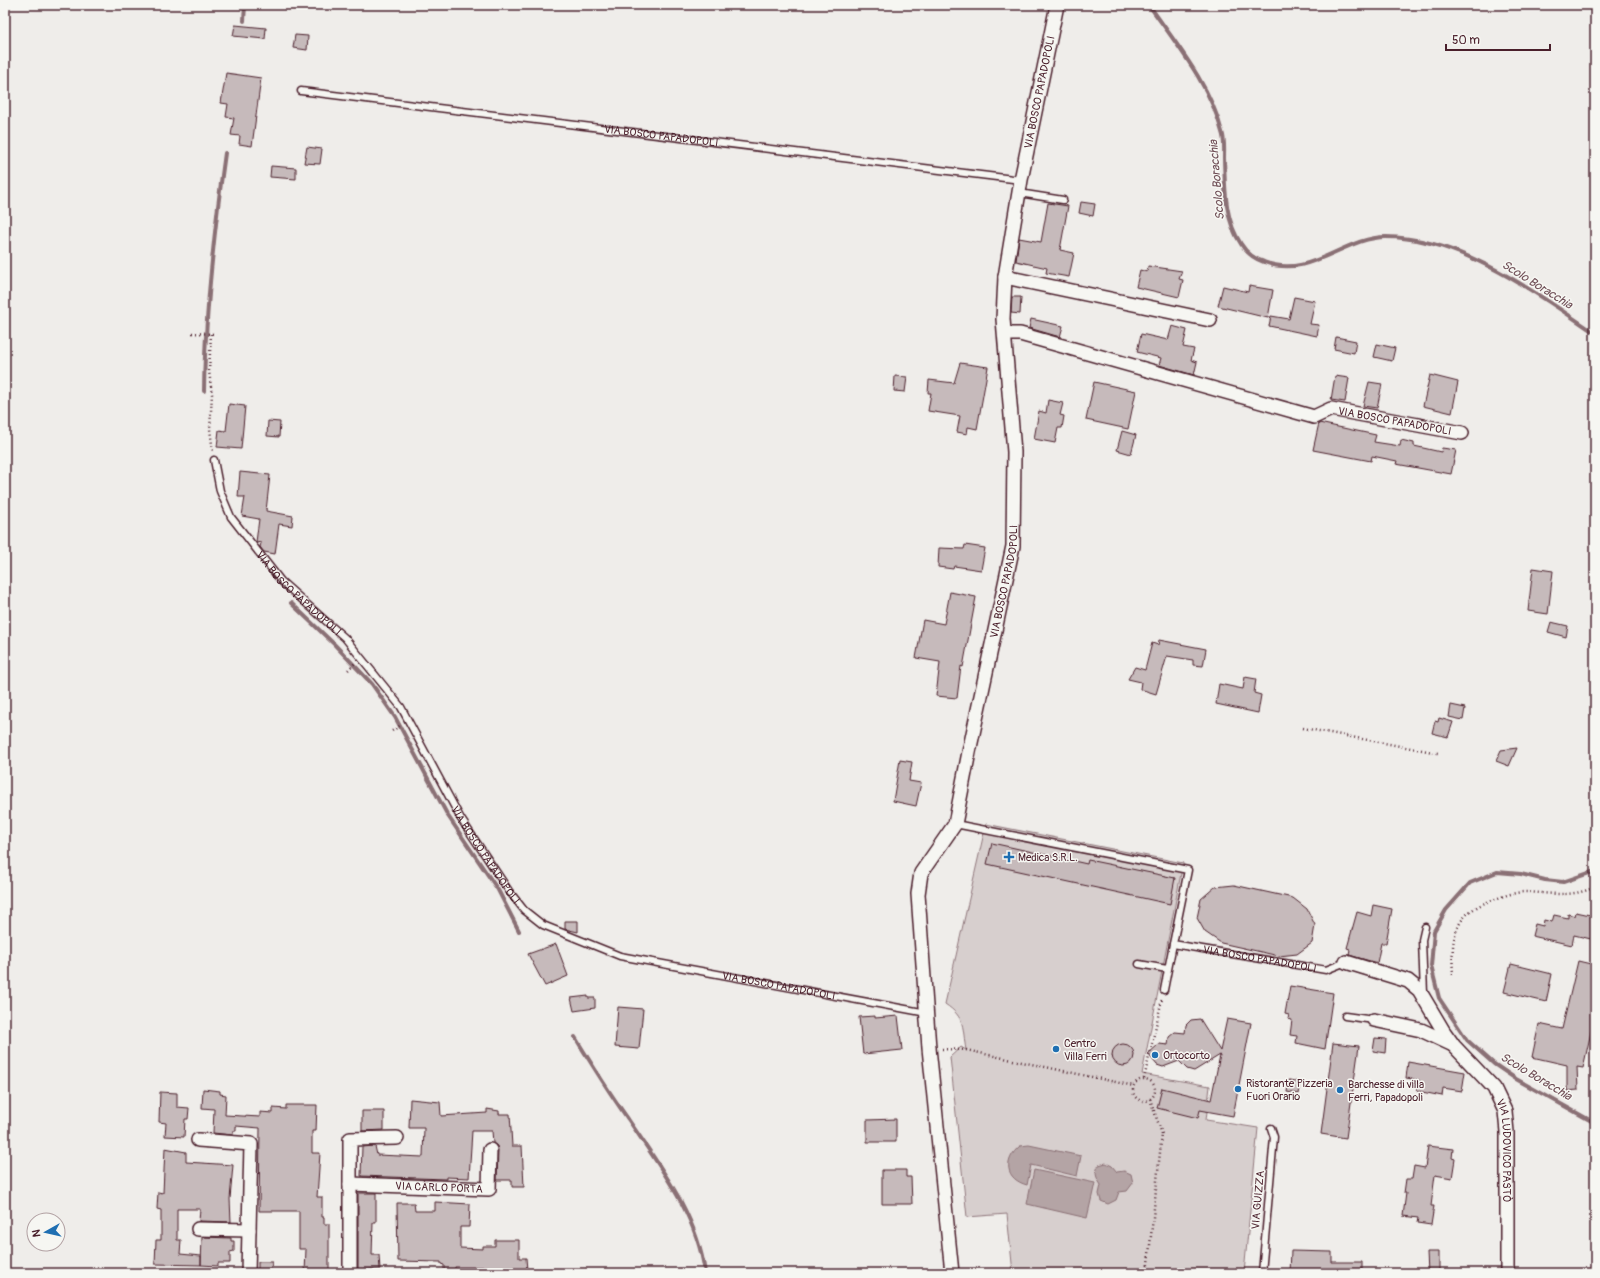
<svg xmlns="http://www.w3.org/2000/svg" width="1600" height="1278" font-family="Pangolin,sans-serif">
<rect width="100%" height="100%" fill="#efedea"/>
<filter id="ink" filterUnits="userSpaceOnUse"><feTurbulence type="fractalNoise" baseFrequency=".025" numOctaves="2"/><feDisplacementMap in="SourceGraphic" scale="8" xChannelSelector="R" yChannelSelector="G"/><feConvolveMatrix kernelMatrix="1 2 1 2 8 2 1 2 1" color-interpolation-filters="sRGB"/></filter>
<g filter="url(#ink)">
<!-- green -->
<path fill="#d7cfce" stroke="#90777c" d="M986,824L1183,863L1142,1074L1210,1086L1206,1120L1258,1128L1244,1273H1013L1007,1214L967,1217L950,1057L961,1047L966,1050C962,1027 966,1018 945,1004Z"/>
<!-- water -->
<path fill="#b4a4a5" stroke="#8a6f74" d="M1029,1145L1081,1156L1077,1176L1031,1165L1027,1185C1005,1179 1003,1160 1020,1146Z
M1106,1163L1112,1166L1117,1172L1124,1171L1131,1174L1133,1183L1127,1191L1119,1192L1116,1200L1108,1204L1101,1201L1099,1194L1101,1185C1096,1177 1094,1173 1099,1165Z
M1034,1170L1095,1183L1087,1218L1027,1204Z"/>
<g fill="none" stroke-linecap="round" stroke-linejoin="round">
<!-- stream -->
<path stroke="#8a6f74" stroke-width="4" d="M1149,5C1177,45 1210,85 1222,132C1225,140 1224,150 1224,158C1225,187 1224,219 1241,244C1246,252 1255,259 1264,262C1310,280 1343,237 1386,237C1460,237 1536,293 1595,333
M244,21L245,5
M204,391C205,311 214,232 225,153
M291,603L334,644L372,684L395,717L448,816L498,890L519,931
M1595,871L1563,882L1545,880L1521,874L1497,872L1470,883L1446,910L1434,931L1431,966L1439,998L1467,1040L1494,1064L1516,1079L1595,1123
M575,1037C592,1065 609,1092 628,1119C660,1167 697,1214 705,1273"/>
</g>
<!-- building -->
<path fill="#c6babb" stroke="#4a1f2b" d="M235,25L266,28L265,39L233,36Z
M295,35L308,36L307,50L293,48Z
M226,73L261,78L252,146L239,144L240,136L231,135L234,118L226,117L228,104L221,103Z
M307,147L322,149L320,164L304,163Z
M271,166L296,168V179L270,177Z
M1081,202L1095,204L1093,216L1079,213Z
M1048,203L1068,206L1060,250L1074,253L1069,277L1046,273L1047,268L1016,261L1019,238L1041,242Z
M1148,266L1182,271L1179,279L1183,280L1179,297L1136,287L1140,270L1147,272Z
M1223,286L1248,292L1249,286L1273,290L1268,318L1218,306Z
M1012,297H1021L1020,314L1011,313Z
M1294,297L1315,301L1310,324L1319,325L1317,336L1269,326L1271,316L1289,319Z
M1031,319L1063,326L1060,337L1029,328Z
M1172,326L1187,330L1183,347L1194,349L1191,360L1197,362L1194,375L1159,365L1161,358L1137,352L1141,334L1168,340Z
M1336,337L1356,341L1354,353L1334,349Z
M1377,344L1395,348L1392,361L1374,357Z
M960,363L988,367L977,429L968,427L967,434L957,432L960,416L928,411L931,393H928L929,380L954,383Z
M1430,375L1458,382L1452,413L1423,406Z
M895,376L907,377L905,392L894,391Z
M1335,376L1349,378L1345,402L1331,400Z
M1094,382L1136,391L1128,429L1086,420Z
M1369,382L1382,384L1377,408L1363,406Z
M1048,400L1063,403L1060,415L1064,416L1062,428H1058L1055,443L1034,439L1039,411L1046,413Z
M229,404L245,406L241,449L217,447L219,430L226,431Z
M268,421L280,422L279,437L267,436Z
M1319,423L1376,435L1374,442L1400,446L1401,440L1414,443V446L1441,452L1442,448L1456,450L1451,474L1396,464L1397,461L1372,456L1371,461L1313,450Z
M1122,431L1136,435L1131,454L1117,450Z
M240,472L270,475L266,511L293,516L292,526L279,524L275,554L264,552L260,547L261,543L256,542L259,519L242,516L245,497H238Z
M965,545L985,548L981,570L954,566L953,569L938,567L939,548L964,549Z
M1533,568L1553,571L1548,614L1528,611Z
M950,592L976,597L963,667L961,666L957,698L936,696L940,662L916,658L923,620L944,624Z
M1551,622L1568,626L1566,637L1548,632Z
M1159,640L1206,649L1203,666L1193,665V660L1167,656L1156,694L1140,689L1141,682L1128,679L1135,667L1145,670L1152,643L1158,645Z
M1245,677L1256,679L1254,693L1261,695L1258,713L1216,704L1219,684L1243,689Z
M1451,705L1465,708L1463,720L1449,717Z
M1439,718L1453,722L1448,737L1432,733L1435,721L1438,722Z
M1517,748L1509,766L1496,761L1501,750Z
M900,760L912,762L909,781L921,783L916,806L893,801Z
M992,843L1087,864L1088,860L1175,878L1170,904L987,864Z
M1234,885L1293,898L1307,909L1315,925L1312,943L1297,954L1279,956L1221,943L1205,932L1197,918L1201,899L1215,887Z
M1373,905L1392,909L1386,943H1381L1377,963L1349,955L1350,949L1347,948L1357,912L1371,916Z
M1576,912L1595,916V940L1574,935L1572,945L1532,936L1535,924L1543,926L1544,920L1552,922L1554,915L1568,918V914L1575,916Z
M565,921H578V932L565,929Z
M556,944L568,976L545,986L528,954Z
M1578,961L1595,965V1014L1583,1068L1577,1067L1578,1090L1567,1091V1065L1532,1057L1539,1024L1562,1029Z
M1511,964L1552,974L1546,1002L1504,992Z
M1290,986L1333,993L1325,1049L1296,1043L1297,1036L1290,1035L1292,1020L1288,1019L1289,1015L1285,1014Z
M588,996V998H595V1008L574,1011L571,998Z
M618,1007L643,1009L639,1049L615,1047Z
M875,1016V1018L898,1016L902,1050L863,1054L859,1017Z
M1200,1019L1220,1051L1227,1019L1251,1023L1233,1116L1200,1110L1198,1118L1157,1108L1162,1088L1211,1100L1220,1055L1194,1071L1187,1069L1179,1061L1163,1067L1157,1065L1148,1054L1159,1044L1168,1045L1169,1037L1175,1032L1185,1033L1186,1025L1191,1020Z
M1375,1038L1386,1039L1385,1053L1373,1051Z
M1333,1043L1359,1046L1346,1138L1321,1134Z
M1112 1055a11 11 0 1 1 22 0a11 11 0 1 1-22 0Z
M1408,1062L1465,1072L1462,1091L1443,1088L1442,1096L1417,1091L1419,1080L1406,1078Z
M1289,1080L1300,1082L1298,1094L1287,1092Z
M203,1089L220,1091V1094L226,1095L225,1115L260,1117V1112L273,1113V1108L286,1109V1105H317L316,1131H312V1153H320L317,1197H322V1217H324V1224H329V1273H305L306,1249H299V1211H259L260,1128L236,1126V1131H233V1135L213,1133L214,1109L202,1108Z
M160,1092L177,1093V1107L189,1108L188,1119H185L184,1137L165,1136L166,1123L159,1122Z
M410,1099L440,1102L441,1116L487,1113V1109L499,1111V1114H510L512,1146H522L524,1187H512V1180H497L498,1150L497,1146L493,1143L492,1131H472L469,1178L446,1177V1179L361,1176L362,1147L375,1146L377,1155L423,1157L424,1128H409Z
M362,1111H384V1130L362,1131Z
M896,1119V1142H867V1120Z
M1428,1146L1453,1149L1452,1158L1455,1159L1452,1178L1435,1175L1431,1206H1434L1431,1225L1417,1223L1418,1218L1403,1216L1406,1193H1404L1406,1179H1412L1414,1166L1425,1168Z
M165,1148L186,1152V1162L233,1165L230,1199L231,1222L199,1221L200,1209H177V1240H181L180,1254L201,1256V1265L155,1264L156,1240H161V1210L157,1209L158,1192L163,1193Z
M882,1170H906V1177H911L912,1204H882Z
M358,1193H376V1222H373L372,1255H379L380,1269L358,1270Z
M435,1202L470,1204L469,1227H460V1248L483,1249V1246H495V1240H519V1258H526L527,1270H483V1267H455V1271H444V1265L441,1264V1262L398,1261L397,1203H414L415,1211H435Z
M202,1237L231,1238V1241H234V1251L230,1252V1263H218V1266L201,1265Z
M1291,1251L1332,1252V1262H1362V1273H1290Z
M1427,1252H1439V1273H1428Z
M258,1262H272L271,1273H258Z"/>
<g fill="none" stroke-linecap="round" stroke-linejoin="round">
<!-- service casing -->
<g stroke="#4a1f2b" stroke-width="9">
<g id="service">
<path id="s1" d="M301,91L1021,180"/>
<path d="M1019,193L1063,200"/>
<path id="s2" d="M214,460L220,491L231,517L281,581L345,638L401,707L461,819L509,891L524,910L543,925L620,956L927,1013"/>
<path id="s3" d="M955,824L1188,870L1173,944L1326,970L1346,962"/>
<path d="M1139,964L1167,969"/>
<path d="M1164,990L1173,944"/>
<path d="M1424,994L1422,940L1425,927"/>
<path d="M1345,1016L1374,1020"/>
<path d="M1262,1273L1274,1137L1271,1128"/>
</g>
</g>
<!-- minor casing -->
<g stroke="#4a1f2b" stroke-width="16">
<g id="minor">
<path d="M1005,277L1210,320"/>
<path id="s4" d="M1005,334H1020L1314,417L1331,409L1462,433"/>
<path id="s5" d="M1346,962L1408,981L1419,990L1444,1032L1454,1046L1494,1088L1505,1111L1507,1132V1273"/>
<path d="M1374,1020L1421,1030L1451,1044"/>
<path d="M198,1140L251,1144L248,1273"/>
<path id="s6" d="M350,1184L489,1189L490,1150"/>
<path d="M198,1229L249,1230"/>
<path d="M350,1273V1139L397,1138"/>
<path id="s7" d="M952,1273L929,1048L918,894L921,873L955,824L969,752L1013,546L1014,452L1003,319L1005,277L1021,180L1057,5"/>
</g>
</g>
<!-- path -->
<path stroke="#4a1f2b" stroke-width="2.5" stroke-dasharray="1 3" stroke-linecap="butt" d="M192,333L216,334
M211,334L209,371L212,394L210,429L213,452
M348,670L355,663
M1303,728L1438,753
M392,731L401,725
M1453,975C1451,938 1453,913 1493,900C1503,896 1515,892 1526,892C1551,893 1571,898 1595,887
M942,1049L966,1050L1134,1086
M1144,1079L1162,999
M1133 1090a11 11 0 1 1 22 0a11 11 0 1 1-22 0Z
M1147,1273L1162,1134L1150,1099"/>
<!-- service -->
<use href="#service" stroke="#f6f6f2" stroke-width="6"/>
<!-- minor -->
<use href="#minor" stroke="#f6f6f2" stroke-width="13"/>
</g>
</g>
<!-- markers -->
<g fill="#1f6fb2" stroke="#f6f6f2" stroke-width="1.5">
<path d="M1007 851h4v4h4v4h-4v4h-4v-4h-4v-4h4z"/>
<circle cx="1056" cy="1049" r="4"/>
<circle cx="1155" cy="1055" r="4"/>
<circle cx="1238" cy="1089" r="4"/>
<circle cx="1340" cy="1090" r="4"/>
</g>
<g text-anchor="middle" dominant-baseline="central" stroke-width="3" stroke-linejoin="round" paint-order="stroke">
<!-- street labels -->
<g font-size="11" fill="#4a1f2b" stroke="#f6f6f2">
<text stroke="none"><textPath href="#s7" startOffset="1203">VIA BOSCO PAPADOPOLI</textPath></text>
<text stroke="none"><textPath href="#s1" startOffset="363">VIA BOSCO PAPADOPOLI</textPath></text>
<text stroke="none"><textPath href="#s4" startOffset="404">VIA BOSCO PAPADOPOLI</textPath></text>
<text stroke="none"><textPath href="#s7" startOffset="709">VIA BOSCO PAPADOPOLI</textPath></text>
<text stroke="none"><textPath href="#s2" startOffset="162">VIA BOSCO PAPADOPOLI</textPath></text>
<text stroke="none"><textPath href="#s2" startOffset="486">VIA BOSCO PAPADOPOLI</textPath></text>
<text stroke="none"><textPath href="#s3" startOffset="401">VIA BOSCO PAPADOPOLI</textPath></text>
<text stroke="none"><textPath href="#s2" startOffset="822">VIA BOSCO PAPADOPOLI</textPath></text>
<text stroke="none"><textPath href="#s5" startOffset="268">VIA LUDOVICO PASTÒ</textPath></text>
<text stroke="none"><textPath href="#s6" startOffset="89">VIA CARLO PORTA</textPath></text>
<text transform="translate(1258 1200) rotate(-85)">VIA GUIZZA</text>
</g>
<!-- poi labels -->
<g font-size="11" fill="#4a1f2b" stroke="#f6f6f2" text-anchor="start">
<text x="1018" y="857">Medica S.R.L.</text>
<text x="1064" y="1043">Centro<tspan x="1064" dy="13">Villa Ferri</tspan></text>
<text x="1163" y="1055">Ortocorto</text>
<text x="1246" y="1083">Ristorante Pizzeria<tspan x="1246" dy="13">Fuori Orario</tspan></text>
<text x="1348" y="1084">Barchesse di villa<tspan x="1348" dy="13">Ferri, Papadopoli</tspan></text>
</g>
<!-- water labels -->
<g font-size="12" font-style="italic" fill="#6f4e56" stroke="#f6f6f2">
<text transform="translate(1217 180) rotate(-95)">Scolo Boracchia</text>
<text transform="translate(1537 285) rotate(32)">Scolo Boracchia</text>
<text transform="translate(1536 1077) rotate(31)">Scolo Boracchia</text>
</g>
</g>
<!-- margin -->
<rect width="1600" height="1278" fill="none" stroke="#f6f6f2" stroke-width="20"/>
<rect x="10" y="10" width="1580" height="1258" fill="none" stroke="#4a1f2b" stroke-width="1.5" filter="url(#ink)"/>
<!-- north arrow -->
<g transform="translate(46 1232) rotate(262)"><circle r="19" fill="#f6f6f2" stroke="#b1a0a2"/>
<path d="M0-3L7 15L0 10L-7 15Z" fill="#1f6fb2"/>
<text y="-6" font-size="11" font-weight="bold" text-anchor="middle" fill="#4a1f2b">N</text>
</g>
<!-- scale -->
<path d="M1446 44v6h104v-6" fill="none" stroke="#4a1f2b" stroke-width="2"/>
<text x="1452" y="44" font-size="12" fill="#4a1f2b" stroke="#f6f6f2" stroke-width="3" paint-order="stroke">50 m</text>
</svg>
